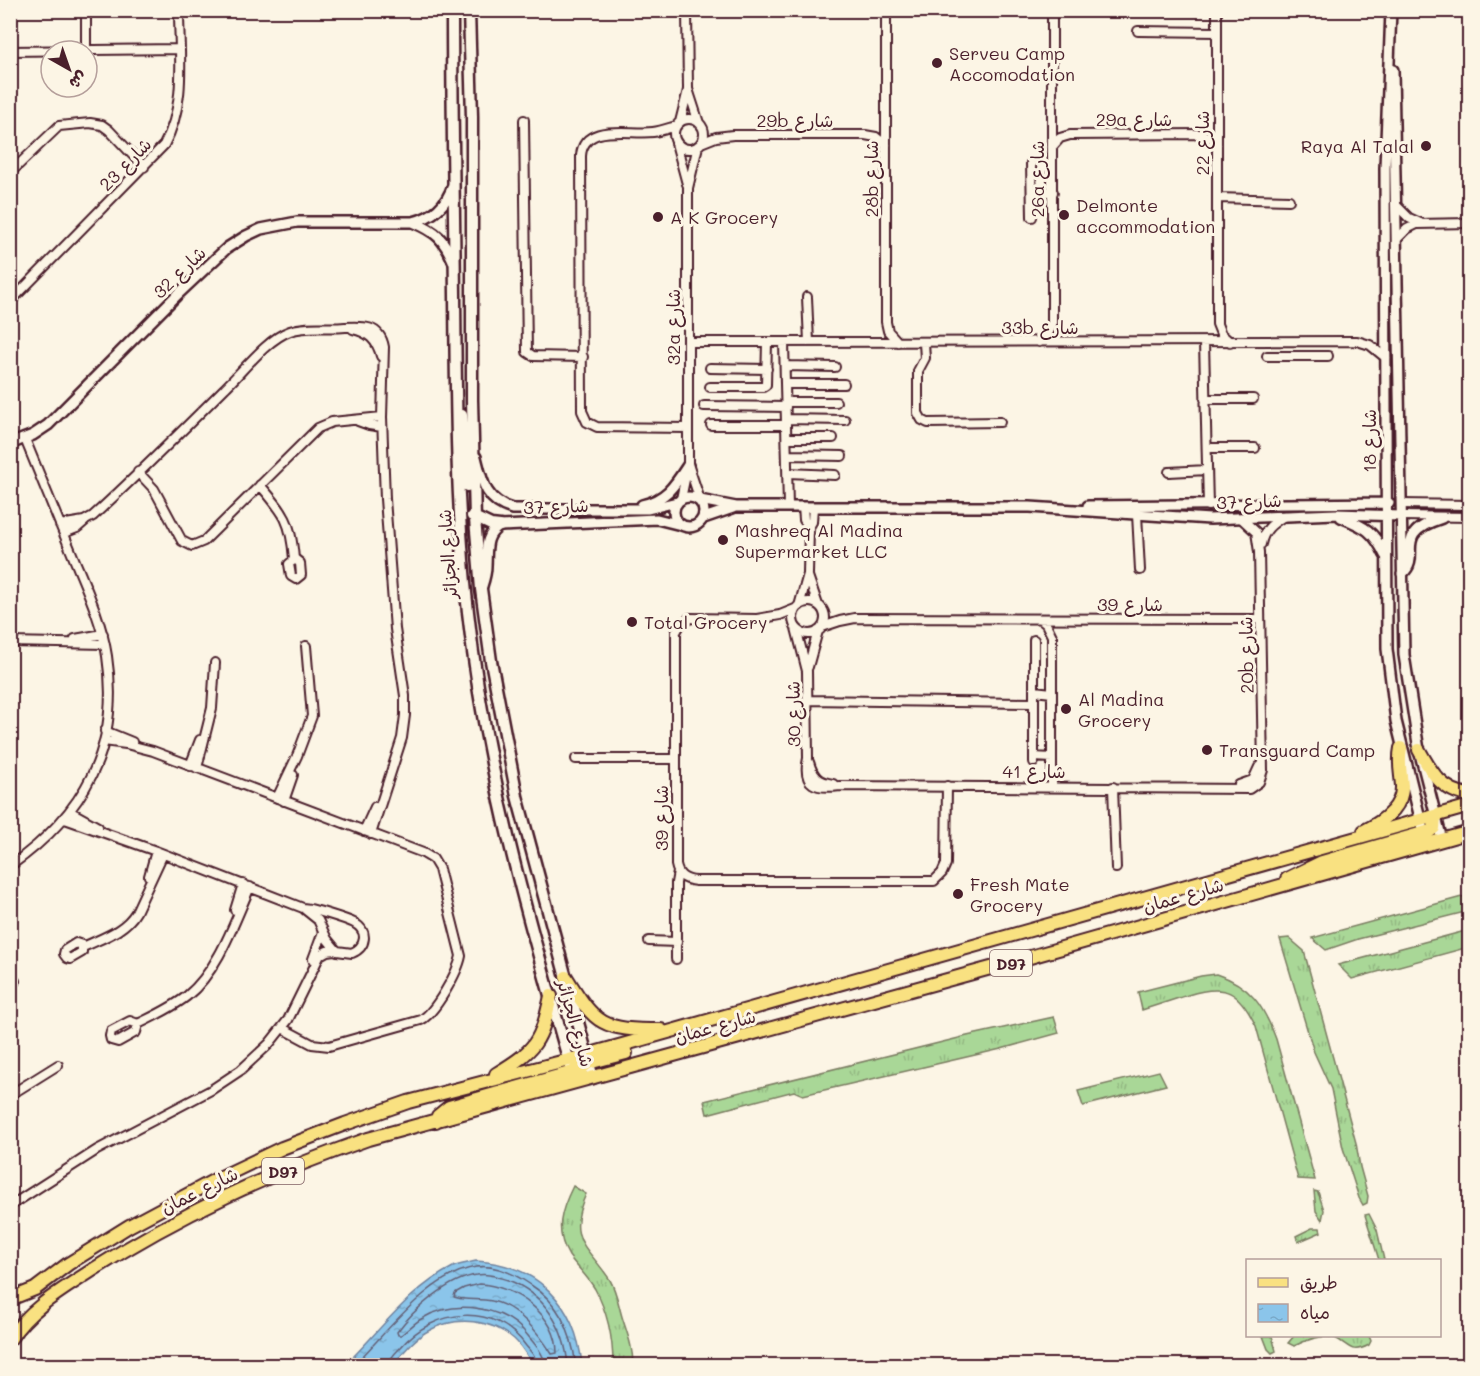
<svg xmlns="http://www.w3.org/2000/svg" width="1480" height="1376" font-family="Mali,'Playpen Sans Arabic',sans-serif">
<defs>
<pattern id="grass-tufts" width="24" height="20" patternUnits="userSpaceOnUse" patternTransform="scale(1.5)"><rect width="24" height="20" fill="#a9d797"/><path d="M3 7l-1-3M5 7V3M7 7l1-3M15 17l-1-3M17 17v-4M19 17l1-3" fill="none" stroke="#93b882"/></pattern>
<pattern id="water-ripples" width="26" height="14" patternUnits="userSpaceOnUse" patternTransform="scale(1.5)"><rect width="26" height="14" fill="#8bc5ea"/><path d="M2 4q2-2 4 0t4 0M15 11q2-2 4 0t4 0" fill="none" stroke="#79a9c9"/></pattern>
</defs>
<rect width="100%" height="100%" fill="#fcf5e5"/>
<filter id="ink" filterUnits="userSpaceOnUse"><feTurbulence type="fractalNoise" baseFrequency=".0167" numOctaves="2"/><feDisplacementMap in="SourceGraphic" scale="12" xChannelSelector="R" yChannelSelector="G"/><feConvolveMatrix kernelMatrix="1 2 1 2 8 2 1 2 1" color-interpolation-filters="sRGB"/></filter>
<g filter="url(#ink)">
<!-- grass -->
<path fill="url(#grass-tufts)" stroke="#7a7b61" stroke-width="1.5" d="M1469,895V911L1358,939L1326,950L1312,938Z
M1469,930V947L1352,979L1338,965Z
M1289,938L1304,951L1356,1143L1360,1167L1368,1196L1367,1203L1363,1205L1359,1198L1343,1148L1331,1089L1314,1052L1280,939Z
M1216,974C1251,985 1264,1007 1276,1039L1315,1180L1298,1179L1256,1026C1239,991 1226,983 1188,995C1173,1000 1157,1005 1142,1010L1138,992L1201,976Z
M1054,1017L1059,1033L1001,1049L803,1095L794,1091L707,1114L704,1101L967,1036Z
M1159,1071L1166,1085L1083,1106L1078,1091Z
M573,1186L586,1194C565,1240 587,1245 610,1280C617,1292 619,1308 623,1320C628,1336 633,1348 633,1365H613C613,1338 608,1313 595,1289C588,1277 577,1267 569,1256C554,1231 561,1210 573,1186Z
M1314,1191L1318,1192L1324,1210L1322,1220L1316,1211Z
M1369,1214L1377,1230L1384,1260H1379L1365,1215Z
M1312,1228H1320L1321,1232L1298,1242L1296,1236Z
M1263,1336H1272L1276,1351L1272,1353L1268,1349Z
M1294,1336H1369L1371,1341L1369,1345C1350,1355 1350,1345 1335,1338C1324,1333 1304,1341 1294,1346L1288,1343Z"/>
<!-- water -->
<path fill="url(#water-ripples)" stroke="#71839e" stroke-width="1.5" d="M476,1261C538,1264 576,1305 582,1365H533C528,1357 521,1345 514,1339C491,1319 456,1316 430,1330C415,1337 403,1353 393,1365H345C379,1332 409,1289 453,1267C460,1264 469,1263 476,1261Z"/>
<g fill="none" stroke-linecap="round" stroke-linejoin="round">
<!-- shore -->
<path stroke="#646177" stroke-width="1.5" d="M479,1284C514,1285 557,1315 557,1353L552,1354C539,1333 517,1306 492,1301C480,1298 466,1301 454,1297L455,1293L464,1288Z
M353,1366C386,1334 429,1274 476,1267C496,1264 515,1274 531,1285C560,1303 572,1333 576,1366
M388,1366C389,1358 396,1352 401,1347C434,1308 495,1302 526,1346C531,1352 537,1358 538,1366
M545,1366C545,1355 536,1346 529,1337C506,1306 456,1299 423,1318C415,1322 408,1330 401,1335H398L397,1332C413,1310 449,1278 477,1275C488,1273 498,1277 508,1280C545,1294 565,1328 568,1366"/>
<!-- minor casing -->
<g stroke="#4a1f2b" stroke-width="12">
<path id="minor" d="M86,10V50
M687,10L688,89L699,123
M886,10V322L888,331L898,342
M1217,10V324L1221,334L1230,342
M1138,31L1217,32
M10,51L179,49
M674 134a15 15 0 1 1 30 0a15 15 0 1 1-30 0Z
M524,120L527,352L533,356L583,357
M680,122L688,90
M676,126C669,128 661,131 653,132C630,135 583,122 581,156L582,411L587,422L597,427L688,428
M676,143L687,184
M701,143L716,137L733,135H865L876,137L886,145
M1052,147L1060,138L1070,135L1201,134L1211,138L1217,144
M1031,163L1032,217
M10,173L59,126L90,123L102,125L109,130L144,167
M1032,192H1053
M1217,198L1289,200
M1396,205L1409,218L1420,223
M1397,239L1407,229L1417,224L1470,223
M807,297L809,342
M10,302L164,145C187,104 179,55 179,10
M353,329C368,332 377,340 381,356
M688,342L1357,341L1370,345L1386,358
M784,342L788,507
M1039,342L1048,334L1052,325V10
M1204,342L1208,506
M924,343L925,358L918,371V413L922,420L928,423L1000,422
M1267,356H1328
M785,366L835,367
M710,368L767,369
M785,384H844
M710,387H763L766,385L767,342
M1205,399H1253
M786,402H836
M704,406L786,407
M786,419L845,420
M358,421L369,425L382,427
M711,425H786
M787,438H833
M1207,448H1255
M787,455L842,456
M689,467L700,500
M138,472L154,489L182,541L192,546L204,541L318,428L332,422L382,417
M1169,472L1207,470
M788,473L835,475
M260,485C285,514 291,521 294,559
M681,499L688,465V188L698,146
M1401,504L1470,505
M803,507L804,520L809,527
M1137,514L1140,570
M1401,516L1470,517
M60,525L84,521L93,516C138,475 182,431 225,388C243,371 267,339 290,331C307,325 327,329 345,327C363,326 380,325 384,347L382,417L385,499L395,629L405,696V715L402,738L371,834
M64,533L77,528L85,521
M1261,544C1264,529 1272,524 1284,516
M295,559L300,563L301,575L296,579L291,576L289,564Z
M808,576L818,605
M793 618a16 16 0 1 1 32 0a16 16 0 1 1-32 0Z
M799,606L808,574L809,527L812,522L813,507
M795,609L780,615L757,619L690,618L680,625L676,632V865C678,876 685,880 696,881H934L942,873L946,864L947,786
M1040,619L1046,624L1052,636V786
M822,627L840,621L855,618L1260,619
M796,628L807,671L808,758C802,786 816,789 840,786L1249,789L1259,782L1263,770L1259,552L1256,532L1241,518
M75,639L103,634
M1034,640V762
M10,642L105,644
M808,667L818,631
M1034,691L1052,693
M808,700L1034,703
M105,731L132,742
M104,741L126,744L153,751L423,853L433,859L439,869L461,956C458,972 435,1013 421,1020L329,1046L312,1044L282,1028
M1034,757L1052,758
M576,759H676
M809,762C813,776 818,782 833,784
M190,766L200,740
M197,768L212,708L215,663
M1239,785L1253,780L1259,767
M1113,787L1116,868
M277,798L297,756L312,716L306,646
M284,801L293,775
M71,812L98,827
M65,819L156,851L303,908L318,920L327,939L337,951L352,953C366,947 369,931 354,923C346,919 311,908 303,908
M364,831L375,807
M10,866C84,814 121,748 107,656C102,623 88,592 75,561C58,520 42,480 25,439
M149,876L156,851
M235,910L243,884
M649,941L677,942
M76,943L82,945V952L70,959L67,958L64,954L65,950Z
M83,947C102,938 125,931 136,912L163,854
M313,959L323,932
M676,959V883L678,872
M10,984L15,981
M130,1021L138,1024L136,1032L118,1042L111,1040L110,1036L111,1031Z
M138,1024C154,1016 172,1008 187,996C218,971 234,923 250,887
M10,1095L58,1065
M10,1206L97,1150L211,1090L241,1070L269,1044L288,1020L320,955L327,951L334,950"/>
</g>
<!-- tertiary casing -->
<g stroke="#4a1f2b" stroke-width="14">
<path id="tertiary" d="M1391,10L1385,168L1387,649L1396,721L1422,826
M1393,70L1404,655L1419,750L1442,840
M413,222C437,232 444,239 454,263
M10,444L33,435L48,425L176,296L227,248L246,236L261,229L297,222H413C433,217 447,204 453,185
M476,457C482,481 485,501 512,509H648L677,502
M674 512a15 15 0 1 1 30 0a15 15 0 1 1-30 0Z
M700,500L736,507H1030L1210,519L1336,514L1401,516
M642,505C667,499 675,485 688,465
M1088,506L1389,503
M1341,517C1365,527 1373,530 1385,555
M704,518L733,508
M1402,574C1424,555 1389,535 1442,518
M482,586C484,580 486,573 486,566C487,550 484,535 500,526L657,519L681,525"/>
</g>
<!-- secondary casing -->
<g stroke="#4a1f2b" stroke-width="15">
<path id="secondary" d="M452,10C452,106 454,200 455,295C456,401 456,507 468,612C485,768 527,918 571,1068
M469,10L472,117V400L475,519L481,589L491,661L517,796L593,1078
M462,415L467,486
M472,516L491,525L500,526"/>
</g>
<!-- primary casing -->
<g stroke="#4a1f2b" stroke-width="16">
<path id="primary" d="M1419,750C1431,772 1442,792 1470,795
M1364,831C1382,822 1403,808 1402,786C1401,772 1398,762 1401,748
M1287,879L1322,862L1430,831L1434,828L1435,816
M566,977C596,1026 603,1030 661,1030
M580,1072L583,1067L588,1063L626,1053
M496,1074C536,1050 541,1042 551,996
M436,1121L438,1116L449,1107L573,1072L583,1063L586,1055
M10,1299L35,1289L68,1264L129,1226L215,1180L282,1148L345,1124L408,1102L569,1060L1470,806
M10,1339C29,1309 62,1290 91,1271C180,1214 268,1174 368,1139L1009,963L1470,832"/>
</g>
<!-- minor -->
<use href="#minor" stroke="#fcf5e5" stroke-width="8"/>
<!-- tertiary -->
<use href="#tertiary" stroke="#fcf5e5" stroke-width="9"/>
<!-- secondary -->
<use href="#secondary" stroke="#fcf5e5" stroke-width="10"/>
<!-- primary -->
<use href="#primary" stroke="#f9e181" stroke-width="12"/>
</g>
</g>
<!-- markers -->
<g fill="#4a1f2b" stroke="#fcf5e5" stroke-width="2">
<circle cx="937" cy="63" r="6"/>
<circle cx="1426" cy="146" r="6"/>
<circle cx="1064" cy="215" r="6"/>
<circle cx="658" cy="217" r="6"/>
<circle cx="723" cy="540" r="6"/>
<circle cx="632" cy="622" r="6"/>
<circle cx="1066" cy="709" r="6"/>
<circle cx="1207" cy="750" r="6"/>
<circle cx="958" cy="894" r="6"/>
</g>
<g text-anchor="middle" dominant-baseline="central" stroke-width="6" stroke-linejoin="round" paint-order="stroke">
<!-- shield labels -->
<g fill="#fcf5e5" stroke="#7f5f63" stroke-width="1.5">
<rect x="990" y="950" width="42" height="26" rx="4.5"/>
<rect x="262" y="1158" width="42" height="26" rx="4.5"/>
</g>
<g font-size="16" font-weight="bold" fill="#4a1f2b">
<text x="1011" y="963">D97</text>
<text x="283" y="1171">D97</text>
</g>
<!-- poi labels -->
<g font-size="18" fill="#4a1f2b" stroke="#fcf5e5" text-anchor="start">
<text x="949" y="53">Serveu Camp<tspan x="949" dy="21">Accomodation</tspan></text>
<text x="1414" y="146" text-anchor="end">Raya Al Talal</text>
<text x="1076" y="205">Delmonte<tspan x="1076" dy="21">accommodation</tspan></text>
<text x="670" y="217">A K Grocery</text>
<text x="735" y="530">Mashreq Al Madina<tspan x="735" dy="21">Supermarket LLC</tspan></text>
<text x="644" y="622">Total Grocery</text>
<text x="1078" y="699">Al Madina<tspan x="1078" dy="21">Grocery</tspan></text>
<text x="1219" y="750">Transguard Camp</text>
<text x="970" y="884">Fresh Mate<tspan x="970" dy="21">Grocery</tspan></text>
</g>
<!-- street labels -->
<g font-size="18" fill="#4a1f2b" stroke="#fcf5e5">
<text x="1134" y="119">29a شارع</text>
<text x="795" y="120">29b شارع</text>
<text transform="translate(1202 143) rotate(-90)">شارع 22</text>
<text transform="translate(125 164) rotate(-46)">شارع 23</text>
<text transform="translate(871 179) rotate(-90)">28b شارع</text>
<text transform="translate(1037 179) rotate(-90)">26a شارع</text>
<text transform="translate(179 272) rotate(-44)">شارع 32</text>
<text transform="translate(673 327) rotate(-90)">32a شارع</text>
<text x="1040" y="327">33b شارع</text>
<text transform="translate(1369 441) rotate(-90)">شارع 18</text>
<text transform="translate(1249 501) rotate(-2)">شارع 37</text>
<text transform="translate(556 506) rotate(-2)">شارع 37</text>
<text transform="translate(447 554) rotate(-94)">شارع الجزائر</text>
<text x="1130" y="604">شارع 39</text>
<text transform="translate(1246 655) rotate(-91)">20b شارع</text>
<text transform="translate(793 714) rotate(-91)">شارع 30</text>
<text x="1034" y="771">شارع 41</text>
<text transform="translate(661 818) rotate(-90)">شارع 39</text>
<text transform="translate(1183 895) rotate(-16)">شارع عمان</text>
<text transform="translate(576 1023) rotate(74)">شارع الجزائر</text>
<text transform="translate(715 1026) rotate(-15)">شارع عمان</text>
<text transform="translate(199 1190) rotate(-26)">شارع عمان</text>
</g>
</g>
<!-- margin -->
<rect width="1480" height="1376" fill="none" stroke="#fcf5e5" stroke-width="36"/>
<rect x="18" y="18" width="1444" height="1340" fill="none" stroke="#4a1f2b" stroke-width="2" filter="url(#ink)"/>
<!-- legend -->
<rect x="1246" y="1259" width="195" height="78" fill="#fcf5e5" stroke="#b59f9b" stroke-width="1.5"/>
<rect x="1258" y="1278" width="30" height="9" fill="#f9e181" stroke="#b59f9b" stroke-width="1.5"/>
<text x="1300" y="1289" font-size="18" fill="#4a1f2b">طريق</text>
<rect x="1258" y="1304" width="30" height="18" fill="url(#water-ripples)" stroke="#b59f9b" stroke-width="1.5"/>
<text x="1300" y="1319" font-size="18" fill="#4a1f2b">مياه</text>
<!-- north arrow -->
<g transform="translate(69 69) rotate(140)"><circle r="28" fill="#fcf5e5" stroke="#b59f9b" stroke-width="1.5"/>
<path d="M0-4.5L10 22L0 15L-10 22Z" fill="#4a1f2b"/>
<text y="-9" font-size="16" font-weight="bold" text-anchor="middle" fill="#4a1f2b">ش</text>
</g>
</svg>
